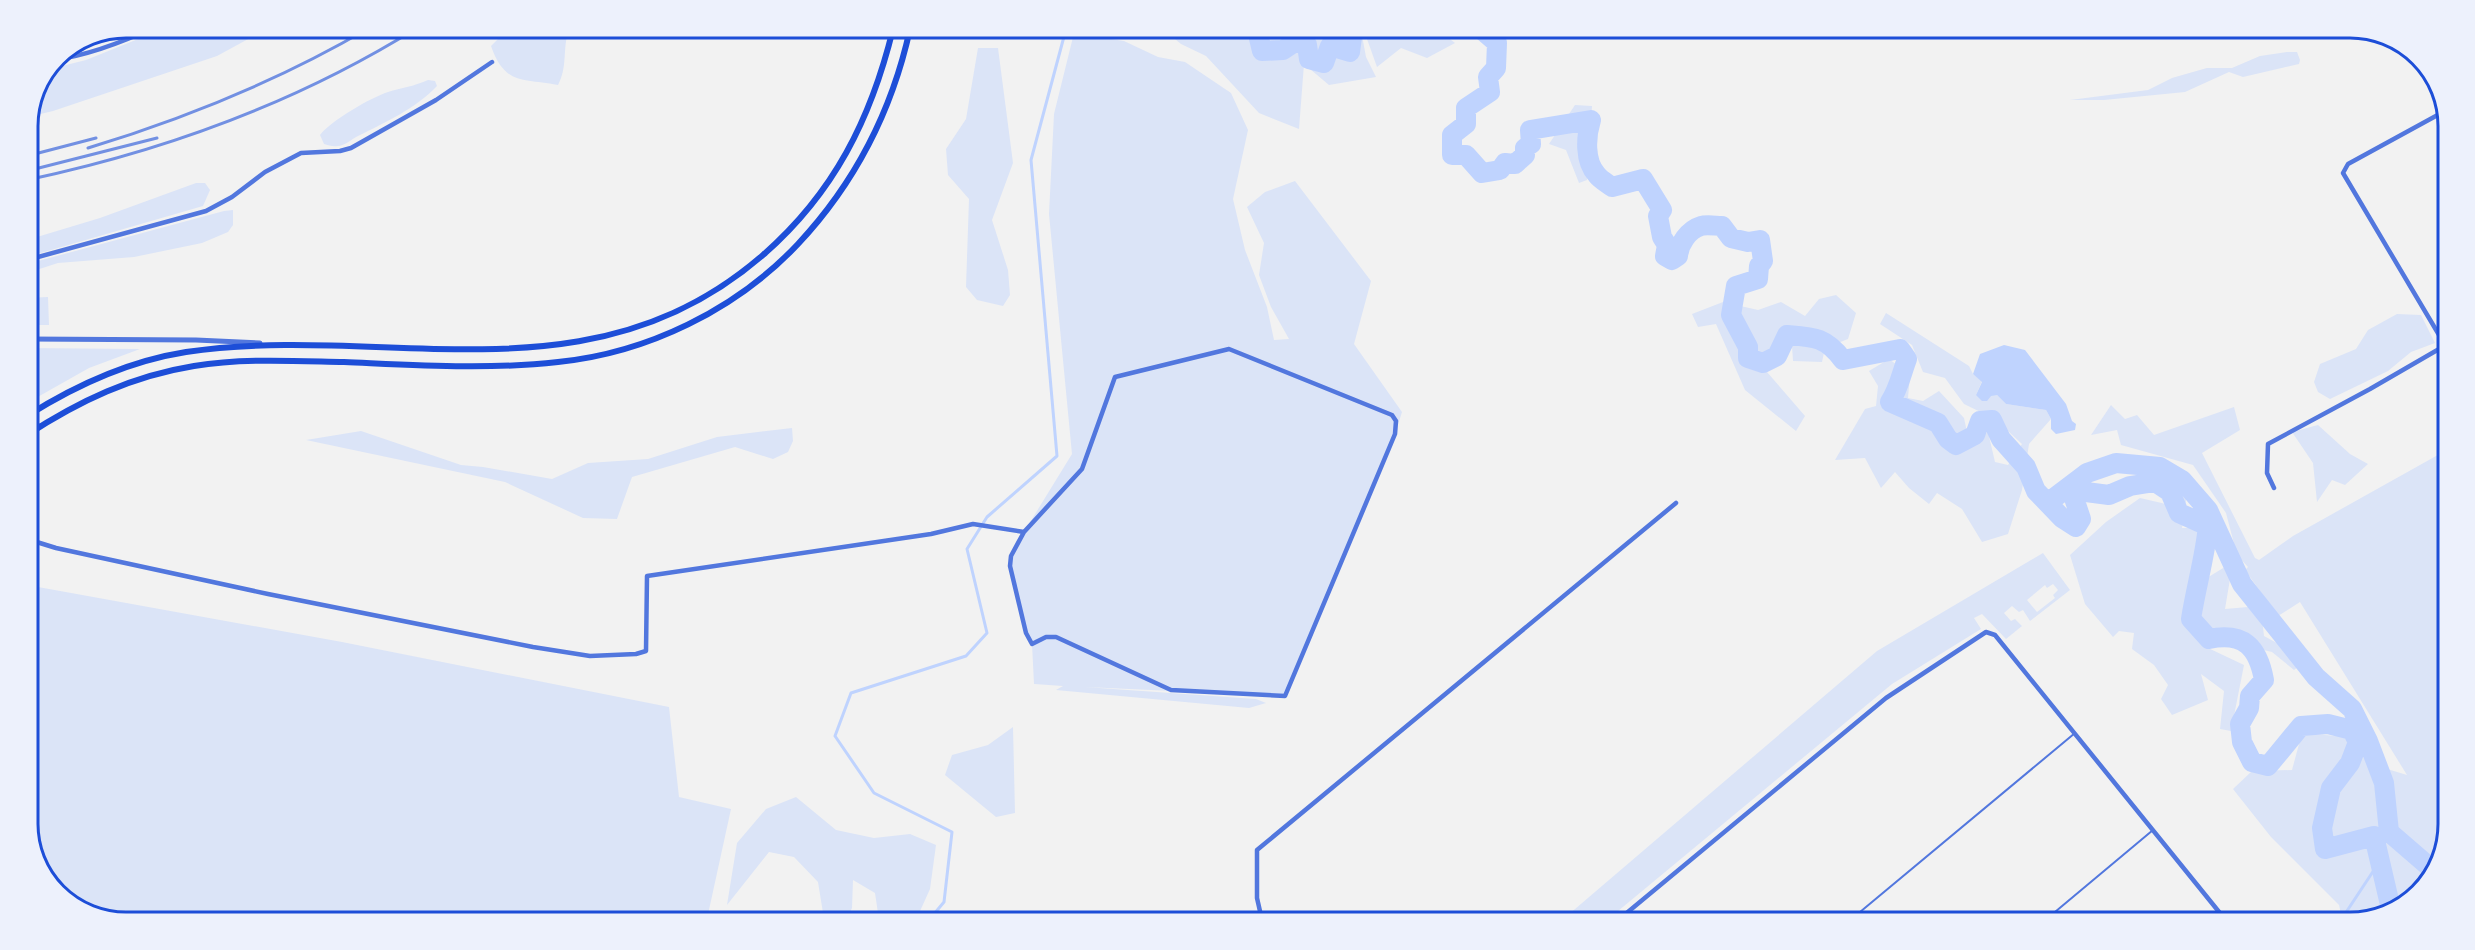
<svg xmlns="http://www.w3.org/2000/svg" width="2475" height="950" font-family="'IBM Plex Sans',sans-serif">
<rect width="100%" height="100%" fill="#f2f2f2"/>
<!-- green -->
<path fill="#dbe4f7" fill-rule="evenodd" d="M168,27H270L217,56L53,111L28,117L50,69L86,60Z
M509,28H569C562,50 568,66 558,85C523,78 505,86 491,46Z
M1163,29L1361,30L1366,57L1376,77L1329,85L1304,64L1299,129L1259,113L1206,56L1181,44Z
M1370,30H1438L1455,43L1427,58L1401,48L1377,67L1367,39Z
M1074,33L1124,41L1158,57L1185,62L1231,93L1248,130L1233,199L1245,250L1267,307L1274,340L1289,339L1271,307L1259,275L1264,243L1247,207L1265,192L1295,181L1371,281L1354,344L1402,412L1395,434L1285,696L1085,687L1256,699L1266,703L1249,708L1056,690L1063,686L1034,684L1032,644L1026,633L1010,566L1011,556L1024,532L1072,454L1049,214L1054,114Z
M978,48H998L1013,163L992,220L1008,270L1010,295L1003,306L977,300L966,287L969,199L948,175L946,149L966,119Z
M2287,52H2297L2300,60L2299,64L2243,77L2229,72L2185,92L2104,100H2070L2148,90L2172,78L2207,68H2232L2260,56Z
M428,80L435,81L437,86C415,109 386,122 358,136C352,139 344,146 338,146C333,147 328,145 324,144L320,135C332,120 370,98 388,92C401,88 415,86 428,80Z
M1575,105L1592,106L1587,180L1579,183L1566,150L1549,144Z
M196,183H205L210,190L203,206L27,257V240L100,218Z
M233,210V225L228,232L202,243L134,257L58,263L27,273V264L224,211Z
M1836,295L1856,313L1848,339L1825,348L1822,362L1793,361L1792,346L1767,372L1805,416L1796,431L1745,390L1716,324L1698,327L1692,314L1723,302L1758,310L1781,302L1805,316L1819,299Z
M48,297L49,325H27V298Z
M1886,313L1969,366L1973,374L1982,381L1976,395H1997L2006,404L2046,410L2051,419L2029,444L2022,490L2008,534L1982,542L1962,509L1937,493L1929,504L1909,488L1895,472L1881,488L1865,458L1835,460L1865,409L1876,406L1878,386L1869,371L1889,359L1910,375L1908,398L1923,401L1939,391L1964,418L1970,446L1988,432L1995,462L2008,465L2022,444L1995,419L1964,404L1945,378L1923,372L1912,345L1880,324Z
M2397,314L2421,315L2435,343L2411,352L2388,371L2330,399L2318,392L2314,382L2320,364L2356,349L2368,330Z
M27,348L140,349L89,368L27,403Z
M2111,405L2125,419L2137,415L2154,435L2234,407L2240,430L2202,453L2255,558L2259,560L2293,536L2445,451L2443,857L2409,903L2350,923H2343L2339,905L2271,837L2233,789L2252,771L2292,770L2302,733L2348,737L2384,768L2407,775L2300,602L2278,616L2245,570L2248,567L2237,555L2226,513L2193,465L2121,445L2117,430L2091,435Z
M2318,425L2350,454L2368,464L2345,485L2332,480L2317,502L2313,463L2292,432Z
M792,428L793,441L788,452L773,459L735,447L632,477L617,519L583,518L505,482L306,440L361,431L461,465L483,467L552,479L588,463L648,459L717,437Z
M2162,475L2187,494L2182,528H2201L2184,620L2206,647L2244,665L2231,731L2220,729L2224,691L2201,674L2208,700L2172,715L2161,699L2168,685L2154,665L2132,649L2134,633L2119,631L2113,637L2085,604L2070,555L2106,522L2140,498L2166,504Z
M2043,553L2070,590L2030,621L2023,610L2019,612L2012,606L2004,613L2011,621L2015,619L2022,626L2006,639L1982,614L1974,618L1981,629L1892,684L1606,921H1561L1877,651ZM2053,584L2058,590L2053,595L2055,598L2037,612L2027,600L2045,585L2047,588Z
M2228,565L2231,573L2225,609L2248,607L2262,619L2264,636L2286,648L2302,664L2294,670L2272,652L2242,645L2233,631L2203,630L2196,618L2202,581Z
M27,585L342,642L669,707L679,797L731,809L707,919L93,918L47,885L27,832Z
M1013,727L1015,813L996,817L945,775L952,755L988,745Z
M796,797L836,830L874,838L910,834L936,845L930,889L916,920H879L875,893L853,880L852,908L847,919H824L818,882L794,857L769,852L727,905L737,843L766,809Z"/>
<!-- water -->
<path fill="#bfd3fe" d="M2004,345L2025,350L2066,404L2072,421L2076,424L2075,430L2056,434L2051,429V419L2046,410L2006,404L1997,395L1991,396L1987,401H1982L1976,395L1982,382L1973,374L1980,354Z"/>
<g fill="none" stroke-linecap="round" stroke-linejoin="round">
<!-- stream -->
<path stroke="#bfd3fe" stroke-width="3" d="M929,920L944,902L952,832L874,793L835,736L851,693L966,656L987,633L967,549L987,517L1057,456L1031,160L1066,29
M2339,923L2374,870L2379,858"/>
<!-- river -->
<path stroke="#bfd3fe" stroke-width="20" d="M1257,30L1262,51L1283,50L1295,42L1307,45L1309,59L1324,63L1330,46L1350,52L1353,30
M1482,30L1497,43L1496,68L1488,77L1490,92L1466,108V124L1452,135V155H1466L1482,173L1500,170L1505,163L1515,164L1525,155V148L1531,144L1530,130L1591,120C1586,136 1584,161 1597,175C1601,180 1607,183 1612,187L1643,179L1662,210L1658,216L1662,237L1667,245L1665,256L1672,260L1678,256C1679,244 1688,230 1701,226C1707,224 1716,226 1722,226L1731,238L1748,242L1760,240L1763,261L1759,266L1758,279L1736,286L1731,315L1748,347V358L1763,363L1777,356L1787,335C1814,337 1826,337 1843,360L1900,349L1907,359C1901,375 1899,388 1890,402L1938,423L1948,439L1956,445L1975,435L1980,421L1992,420L2001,439L2026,467L2036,491L2062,518L2076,527L2081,519L2073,495L2086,492L2109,495L2130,486L2155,482L2170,492L2179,513L2208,526C2205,557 2196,587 2191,619L2209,639C2244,632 2258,647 2264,680L2250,696L2249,708L2240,724L2242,742L2252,762L2268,766L2301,726L2328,724L2352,730L2358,742L2350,763L2331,788L2322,828L2325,849L2374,836L2391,909
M2054,498L2087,473L2116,463L2160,467L2182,480L2208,510L2242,584L2316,677L2352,709L2368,741L2384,783L2389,832L2433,870"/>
<!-- service -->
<path stroke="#5277de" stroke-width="2" d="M1848,922L2075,733
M2043,922L2153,830"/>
<!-- minor -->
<path stroke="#5277de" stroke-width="4.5" d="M54,60C90,55 123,42 155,27
M2445,111L2348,164L2343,173L2445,345
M27,260L206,211L232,197L265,172L301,153L340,151L351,148L436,100L492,62
M1229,349L1392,415L1396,421L1395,434L1285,696L1171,690L1056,637H1046L1032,644L1026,633L1010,566L1011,556L1024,532L1082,469L1115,377Z
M2274,488L2267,473L2268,444L2370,389L2446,345
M27,539L56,548L268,594L533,647L590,656L636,654L646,651L647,576L931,534L973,524L1024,532
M1262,920L1257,898V850L1676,503
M1617,921L1886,698L1986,632L1995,635L2228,923"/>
<!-- tertiary -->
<path stroke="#5277de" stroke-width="5" d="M27,339L196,340L260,343
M27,425L40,426"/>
<!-- secondary -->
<path stroke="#1d4ed8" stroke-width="6" d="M27,416C76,385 129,361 186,352C388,322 588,407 763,255C834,193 871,119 893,29
M27,435C79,401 132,376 194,366C243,358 294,361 344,362C414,365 487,370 558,362C647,353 736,310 798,244C855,183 892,111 910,29"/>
<!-- rail -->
<path stroke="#7290e2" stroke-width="3" d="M88,148C187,118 280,80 369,28
M27,156L96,138
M27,171L157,138
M27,180C164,151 298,102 417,28"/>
</g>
<!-- crop -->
<path d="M0 0H2475V950H0ZM126 38H2350A88 88 0 0 1 2438 126V824A88 88 0 0 1 2350 912H126A88 88 0 0 1 38 824V126A88 88 0 0 1 126 38Z" fill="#edf1fc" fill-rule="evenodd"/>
<path fill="none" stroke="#1d4ed8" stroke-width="3" d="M126 38H2350A88 88 0 0 1 2438 126V824A88 88 0 0 1 2350 912H126A88 88 0 0 1 38 824V126A88 88 0 0 1 126 38Z"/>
</svg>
